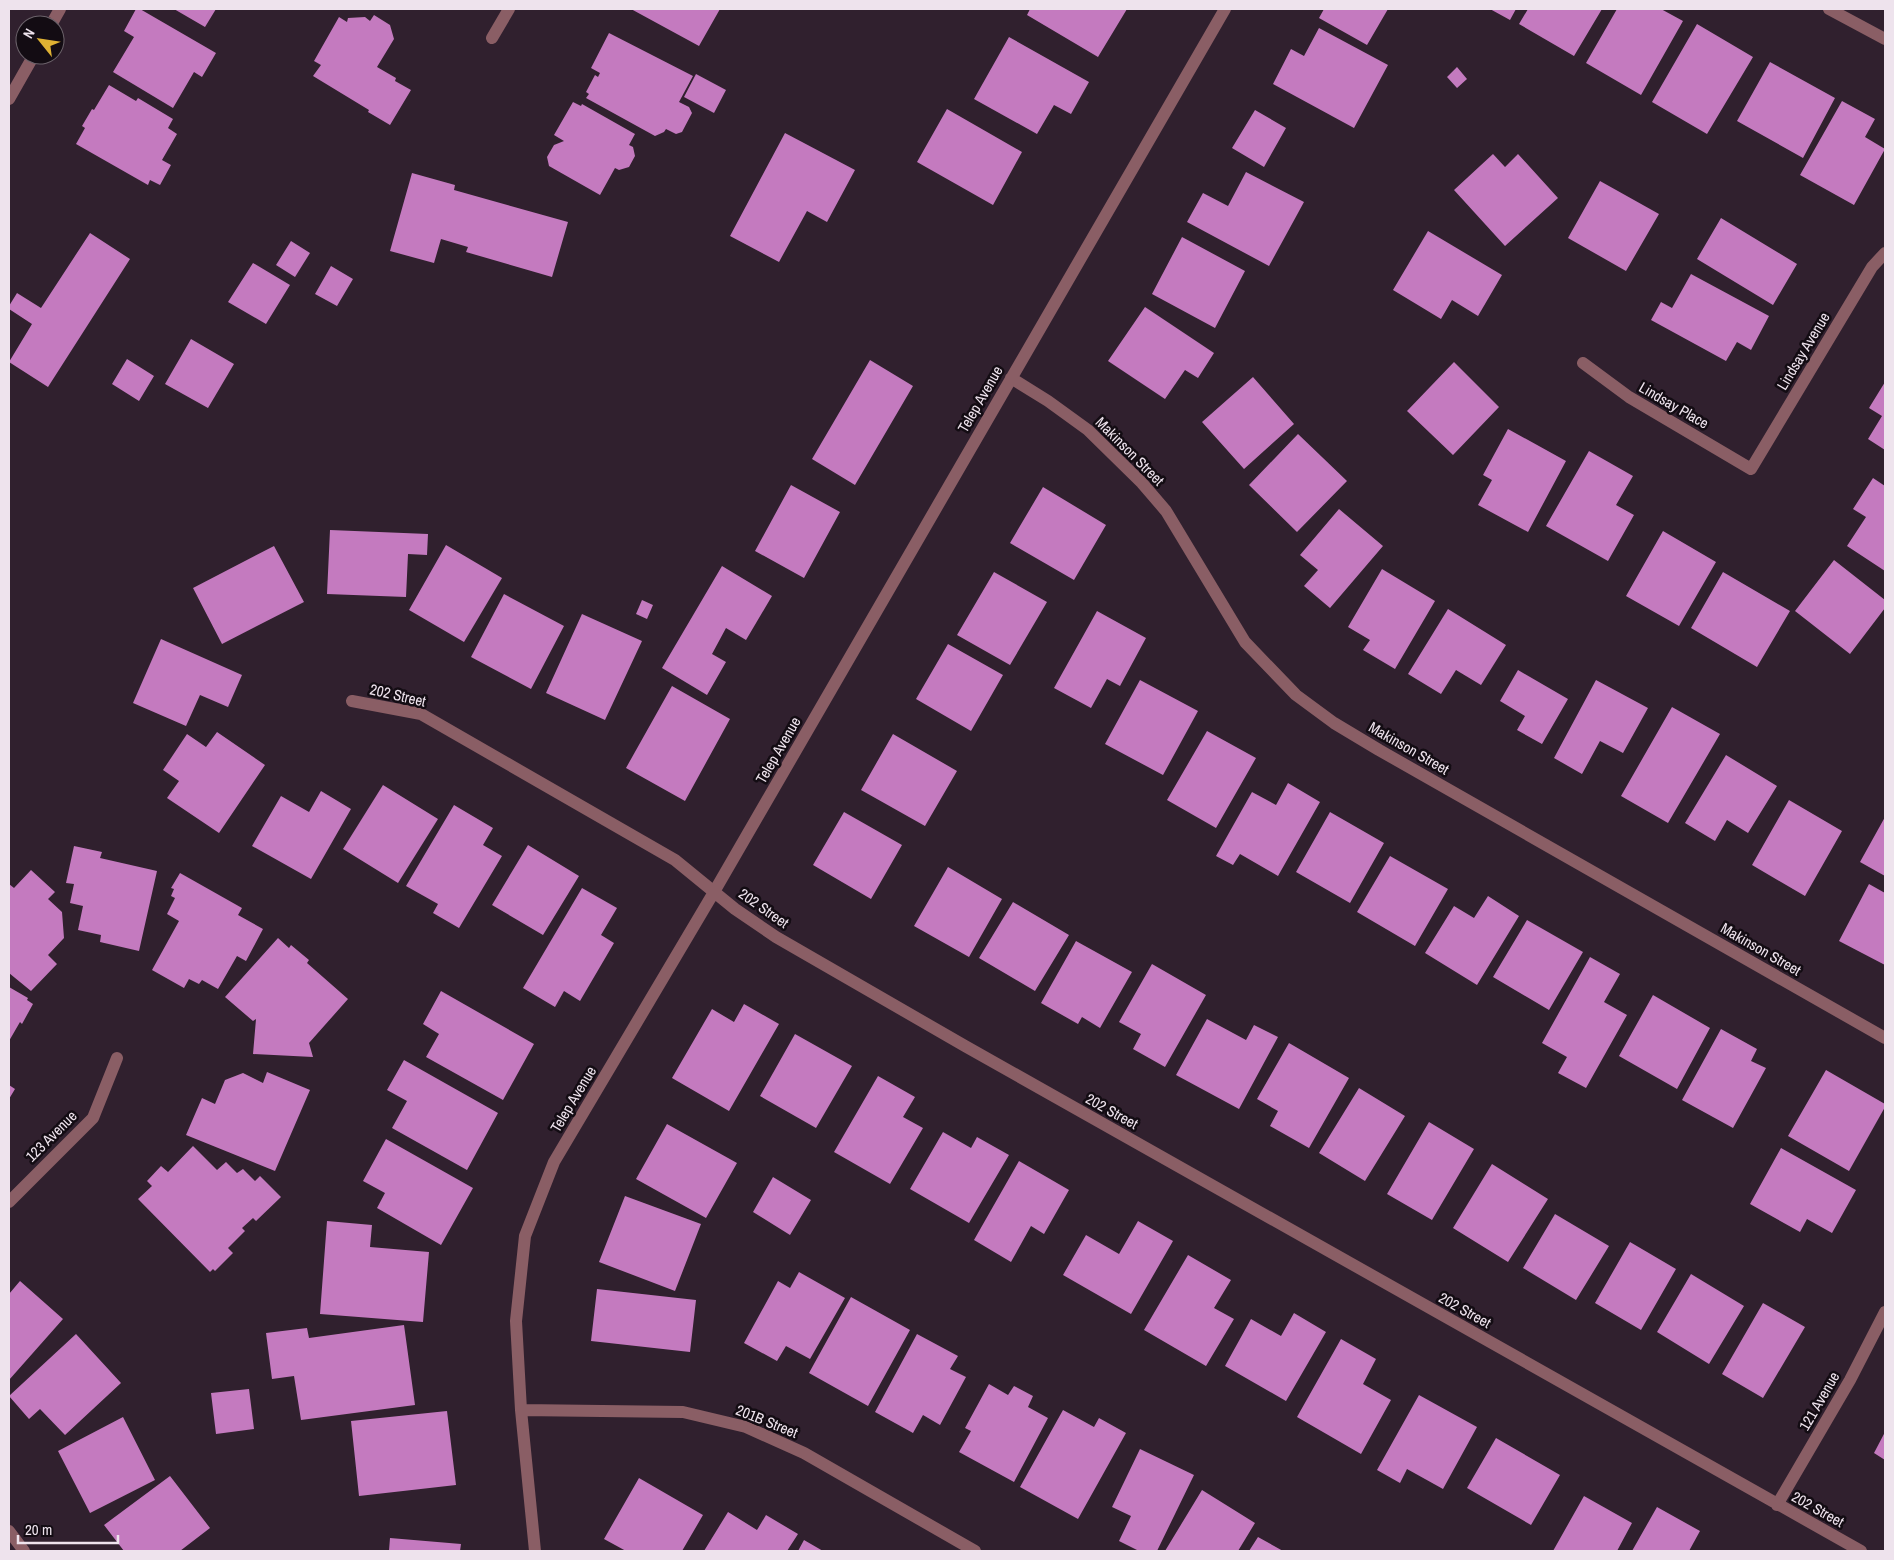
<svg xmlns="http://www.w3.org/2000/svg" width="1894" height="1560" font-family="'Archivo Narrow',sans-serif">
<rect width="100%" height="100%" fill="#30202e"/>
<!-- building -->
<path fill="#c47abf" d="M136,9H140L216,53L202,77L194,72L173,108L113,72L134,37L124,31Z
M174,9H216L205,27Z
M631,9H720L699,46Z
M1030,9H1127L1098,57L1027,15Z
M1324,9H1388L1367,45L1319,18Z
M1490,9H1516L1510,20Z
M1528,9H1602L1574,56L1519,24Z
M1617,9H1661L1683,21L1641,95L1586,63Z
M374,15L390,25L394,39L377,67L396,78L395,81L411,90L390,125L368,112L369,110L313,76L321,65L314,61L339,17L347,22L348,18L365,17L370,21Z
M1697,24L1753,57L1707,134L1652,102Z
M1319,28L1388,65L1354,128L1273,84L1291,49L1304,56Z
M609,33L693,76L679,102L689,107L692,113L682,132L676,134L666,129L664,132L655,136L586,98L589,94L586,92L595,75L598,77L600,73L591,68Z
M1009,37L1089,82L1071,114L1054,105L1037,134L974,99Z
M1770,62L1835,98L1803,158L1737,121Z
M1457,67L1467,79L1457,88L1447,77Z
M696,74L726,90L714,113L684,97Z
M109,85L136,101L138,98L173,119L168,128L177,134L162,160L171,165L160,185L150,180L148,185L76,144L85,128L82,126L92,109L94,110Z
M1842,101L1875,119L1865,137L1885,149L1854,205L1800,175Z
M573,102L581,106L582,104L635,134L629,145L633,147L635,156L629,167L619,170L615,168L600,195L549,166L547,157L554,145L564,141L554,135Z
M947,109L1022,152L993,205L917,162Z
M1255,110L1286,128L1264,167L1232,148Z
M785,133L855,170L827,222L807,211L779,262L730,236Z
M1493,154L1505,167L1518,154L1558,198L1505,246L1454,190Z
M1246,172L1304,202L1269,266L1187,222L1203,193L1228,206Z
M412,173L455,185L454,190L568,222L552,277L466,252L468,247L441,239L434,263L390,251Z
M1600,181L1659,214L1626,271L1568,238Z
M1721,218L1797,264L1773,305L1697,259Z
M1428,231L1502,275L1478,316L1452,300L1441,319L1393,290Z
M90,233L130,259L48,387L9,362L32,324L9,309V306L17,293L41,308Z
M1182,237L1245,271L1215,328L1152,294Z
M291,241L310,253L295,277L276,265Z
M253,263L290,285L266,324L228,302Z
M331,266L353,279L337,306L315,294Z
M1691,274L1769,316L1751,350L1737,342L1726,361L1651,320L1661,302L1672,308Z
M1145,307L1214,353L1198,378L1185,370L1165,399L1108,361Z
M191,339L234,364L208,408L165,384Z
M127,359L154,376L139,401L112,384Z
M870,360L913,386L855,485L812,459Z
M1454,362L1499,407L1453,455L1407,411Z
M1253,377L1294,424L1244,469L1202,422Z
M1885,382V450L1868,439L1882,416L1869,408Z
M1508,429L1566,461L1528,532L1478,505L1492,480L1483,475Z
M1298,434L1347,481L1297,532L1249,485Z
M1589,451L1633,476L1616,505L1634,515L1608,561L1546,526Z
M1873,478L1885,486V571L1847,546L1866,517L1853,509Z
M791,485L840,512L804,578L755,551Z
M1043,487L1106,525L1074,580L1010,543Z
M1339,509L1383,546L1330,608L1304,586L1318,570L1300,555Z
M330,530L428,534L427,555L408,554L406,597L327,594Z
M1663,531L1716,562L1679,626L1626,596Z
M446,545L502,578L464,642L409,610Z
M274,546L304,602L222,644L193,588Z
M1834,560L1885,600V608L1850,654L1795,611Z
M722,566L772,596L746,640L726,628L712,654L726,662L707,695L662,668Z
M1382,569L1435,601L1395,669L1363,650L1370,640L1348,627Z
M994,572L1047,602L1010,665L957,635Z
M1723,572L1790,611L1757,667L1691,628Z
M504,594L564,626L531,689L471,657Z
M642,600L653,605L647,619L636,614Z
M1448,609L1506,645L1481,685L1456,670L1441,694L1408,674Z
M1097,611L1146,638L1120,686L1107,679L1091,708L1054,688Z
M582,614L642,641L605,720L546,693Z
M161,639L242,675L228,707L200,695L186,726L133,703Z
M948,644L1003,675L971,731L916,699Z
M1518,670L1568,699L1542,744L1517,730L1525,716L1500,701Z
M1140,680L1198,711L1163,775L1105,744Z
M1596,680L1648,708L1623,753L1600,741L1582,774L1554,758Z
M672,686L730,719L685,801L626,768Z
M1672,707L1720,734L1668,823L1621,796Z
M1207,731L1256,758L1216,828L1167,800Z
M217,732L265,765L219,833L167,798L179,781L163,770L187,734L206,747Z
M893,734L957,771L925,826L861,790Z
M1726,755L1777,786L1748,833L1727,820L1715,841L1685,823Z
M1288,783L1320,802L1278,876L1240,854L1233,865L1216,856L1252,792L1276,805Z
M383,785L438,819L398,883L343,849Z
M321,791L351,809L311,879L252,846L281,796L309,812Z
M1789,800L1842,831L1805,896L1752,865Z
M454,805L493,828L483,845L502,856L459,928L433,913L438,904L406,886Z
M844,812L902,845L871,899L813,865Z
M1330,812L1384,843L1350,903L1296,872Z
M1885,817V876L1860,862Z
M528,845L579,876L543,935L492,905Z
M74,846L102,852L100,858L157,871L139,951L100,942L101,935L78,930L83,906L70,903L74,884L66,883Z
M1390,856L1448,889L1415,946L1357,912Z
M948,867L1002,899L969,957L914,926Z
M31,870L55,892L48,899L62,912L64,938L48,955L57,964L31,991L9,973V884L14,888Z
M180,873L242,908L238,915L263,929L246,961L237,956L218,989L202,980L199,984L189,979L184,988L152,970L179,921L167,914L175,898L171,896L174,889L171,888Z
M1869,884L1885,893V965L1839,941Z
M582,888L617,908L601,935L614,943L580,1001L564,991L555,1007L523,988Z
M1488,896L1519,916L1477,985L1425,953L1454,906L1474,918Z
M1013,902L1069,935L1035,991L979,958Z
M1527,920L1583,952L1549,1010L1493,977Z
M278,938L289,948L291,945L309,960L307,963L348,999L309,1043L313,1057L253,1054L256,1019L253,1021L225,997Z
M1076,941L1132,972L1100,1028L1082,1017L1078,1024L1041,1003Z
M1590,957L1620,974L1604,1002L1627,1015L1586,1088L1558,1073L1567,1057L1542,1043Z
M1152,964L1206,995L1165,1067L1133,1049L1141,1034L1119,1022Z
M9,987L28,998L27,1000L33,1004L22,1024L20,1022L9,1041Z
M441,991L534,1044L503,1100L426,1057L439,1034L423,1024Z
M1653,995L1710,1028L1677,1089L1619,1056Z
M744,1004L779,1024L729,1111L672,1078L712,1009L734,1022Z
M1207,1019L1246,1040L1254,1025L1278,1037L1239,1109L1176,1075Z
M1721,1029L1757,1049L1751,1061L1766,1068L1733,1128L1682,1100Z
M795,1034L852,1066L816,1128L760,1096Z
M1289,1043L1349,1078L1309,1148L1270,1126L1278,1111L1257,1099Z
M404,1060L498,1113L467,1170L392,1128L407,1101L387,1090Z
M1826,1070L1885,1104V1107L1849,1171L1788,1136Z
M267,1072L310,1090L275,1171L186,1135L202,1098L215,1104L225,1080L243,1073L263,1083Z
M878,1076L915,1097L903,1117L923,1128L890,1184L834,1152Z
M9,1085L15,1089L9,1099Z
M1359,1088L1405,1116L1365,1181L1319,1153Z
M1429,1122L1474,1149L1432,1220L1387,1194Z
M667,1124L737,1163L706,1218L636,1179Z
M943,1132L971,1148L977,1137L1009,1155L969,1223L910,1189Z
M386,1139L473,1188L441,1245L377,1208L385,1193L363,1181Z
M193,1146L217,1170L226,1162L237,1173L243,1169L255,1181L260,1176L281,1197L256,1221L253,1218L242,1228L245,1231L228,1248L233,1253L215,1271L213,1269L210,1272L138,1199L152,1186L147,1181L161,1166L168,1172Z
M1781,1148L1856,1190L1832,1233L1807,1219L1800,1232L1750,1204Z
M1019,1161L1069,1190L1044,1234L1031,1226L1011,1262L974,1240Z
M1492,1164L1548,1199L1508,1262L1453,1228Z
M773,1177L811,1200L790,1235L753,1212Z
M625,1196L701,1224L675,1291L599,1262Z
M1555,1214L1609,1246L1576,1300L1523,1268Z
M327,1221L372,1225L370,1247L429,1252L423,1322L320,1314Z
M1138,1221L1173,1241L1131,1314L1063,1275L1086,1235L1119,1254Z
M1630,1242L1676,1269L1641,1330L1595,1303Z
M1188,1255L1231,1280L1214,1308L1234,1319L1206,1366L1144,1330Z
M799,1272L845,1298L810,1359L786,1346L777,1361L744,1343L778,1281L790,1288Z
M1691,1274L1744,1306L1709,1364L1657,1332Z
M20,1281L63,1319L9,1380V1294Z
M597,1289L696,1300L690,1352L591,1341Z
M851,1297L910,1330L868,1406L809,1373Z
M1763,1303L1805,1327L1763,1398L1722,1374Z
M1294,1313L1326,1332L1286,1401L1225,1366L1251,1319L1281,1336Z
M404,1325L415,1405L301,1420L294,1376L272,1379L266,1333L307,1328L309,1338Z
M76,1334L121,1383L65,1435L40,1409L29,1419L9,1396Z
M917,1334L958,1356L950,1369L966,1377L940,1425L923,1415L913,1433L875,1412Z
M1341,1339L1376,1359L1363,1384L1391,1400L1361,1454L1297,1417Z
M989,1384L1008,1395L1014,1386L1033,1396L1028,1407L1048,1418L1014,1482L959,1452L971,1431L965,1428Z
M249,1389L254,1429L216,1434L211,1393Z
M1419,1395L1477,1427L1443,1489L1407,1469L1400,1483L1377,1470Z
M1063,1410L1094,1427L1099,1418L1126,1433L1078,1519L1020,1487Z
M447,1411L456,1485L359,1496L351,1421Z
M123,1417L155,1480L90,1513L58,1451Z
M1885,1432V1460L1874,1453Z
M1496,1438L1560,1475L1531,1525L1467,1488Z
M1140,1449L1194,1475L1157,1551H1139L1119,1541L1131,1516L1112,1507Z
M170,1476L210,1528L180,1551H124L104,1525Z
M639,1478L703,1515L682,1551H626L604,1539Z
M1202,1490L1255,1523L1238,1551H1165Z
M1584,1496L1632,1523L1617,1551H1553Z
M1657,1507L1700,1531L1689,1551H1632Z
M728,1512L757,1530L766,1515L798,1534L787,1551H704Z
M1258,1537L1283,1551H1249Z
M390,1538L461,1544L460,1551H389Z
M804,1540L823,1551H798Z"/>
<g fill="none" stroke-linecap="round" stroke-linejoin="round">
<!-- street -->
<path stroke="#8a5e65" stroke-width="12" d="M1829,9L1885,39
M51,25L60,9
M492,38L509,9
M9,99L34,55
M1583,363L1629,397L1751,469L1872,267L1885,253
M1011,378L1048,401L1088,430L1142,483L1166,511L1245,642L1296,695L1334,723L1379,750L1885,1038
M352,701L421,714L675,860L735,909L776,937L965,1046L1861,1551
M9,1202L93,1118L117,1058
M521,1410L683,1412L746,1427L804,1453L975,1551
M1777,1505L1850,1380L1885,1312
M9,1531L24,1551
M535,1551L521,1410L516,1321L525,1236L554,1162L714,892L1225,9"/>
</g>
<g text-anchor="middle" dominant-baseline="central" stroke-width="5" stroke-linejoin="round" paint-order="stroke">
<!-- street labels -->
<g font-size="15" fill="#eee3ed" stroke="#130c13">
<text transform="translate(1803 351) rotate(-59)">Lindsay Avenue</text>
<text transform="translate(980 399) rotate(-60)">Telep Avenue</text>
<text transform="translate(1674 405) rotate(30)">Lindsay Place</text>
<text transform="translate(1130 451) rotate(45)">Makinson Street</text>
<text transform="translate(398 695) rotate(13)">202 Street</text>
<text transform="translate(1409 748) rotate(30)">Makinson Street</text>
<text transform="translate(778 750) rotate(-60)">Telep Avenue</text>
<text transform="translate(764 908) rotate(35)">202 Street</text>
<text transform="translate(1761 949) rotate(30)">Makinson Street</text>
<text transform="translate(573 1099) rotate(-59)">Telep Avenue</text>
<text transform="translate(1112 1111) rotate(29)">202 Street</text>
<text transform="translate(51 1136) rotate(-45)">123 Avenue</text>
<text transform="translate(1465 1310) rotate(29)">202 Street</text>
<text transform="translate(1819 1401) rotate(-60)">121 Avenue</text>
<text transform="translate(767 1421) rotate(22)">201B Street</text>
<text transform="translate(1818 1509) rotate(29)">202 Street</text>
</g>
</g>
<!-- border -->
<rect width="1894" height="1560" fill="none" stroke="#eee3ed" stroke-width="20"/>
<!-- north arrow -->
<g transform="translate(40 40) rotate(300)"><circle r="24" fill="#130c13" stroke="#6b626a"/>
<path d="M0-4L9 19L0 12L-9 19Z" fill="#deb133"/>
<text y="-8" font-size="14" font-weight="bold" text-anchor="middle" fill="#eee3ed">N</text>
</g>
<!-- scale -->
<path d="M18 1535v8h100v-8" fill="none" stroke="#eee3ed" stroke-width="2.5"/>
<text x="25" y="1535" font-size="15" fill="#eee3ed" stroke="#130c13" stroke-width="4" paint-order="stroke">20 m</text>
</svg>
